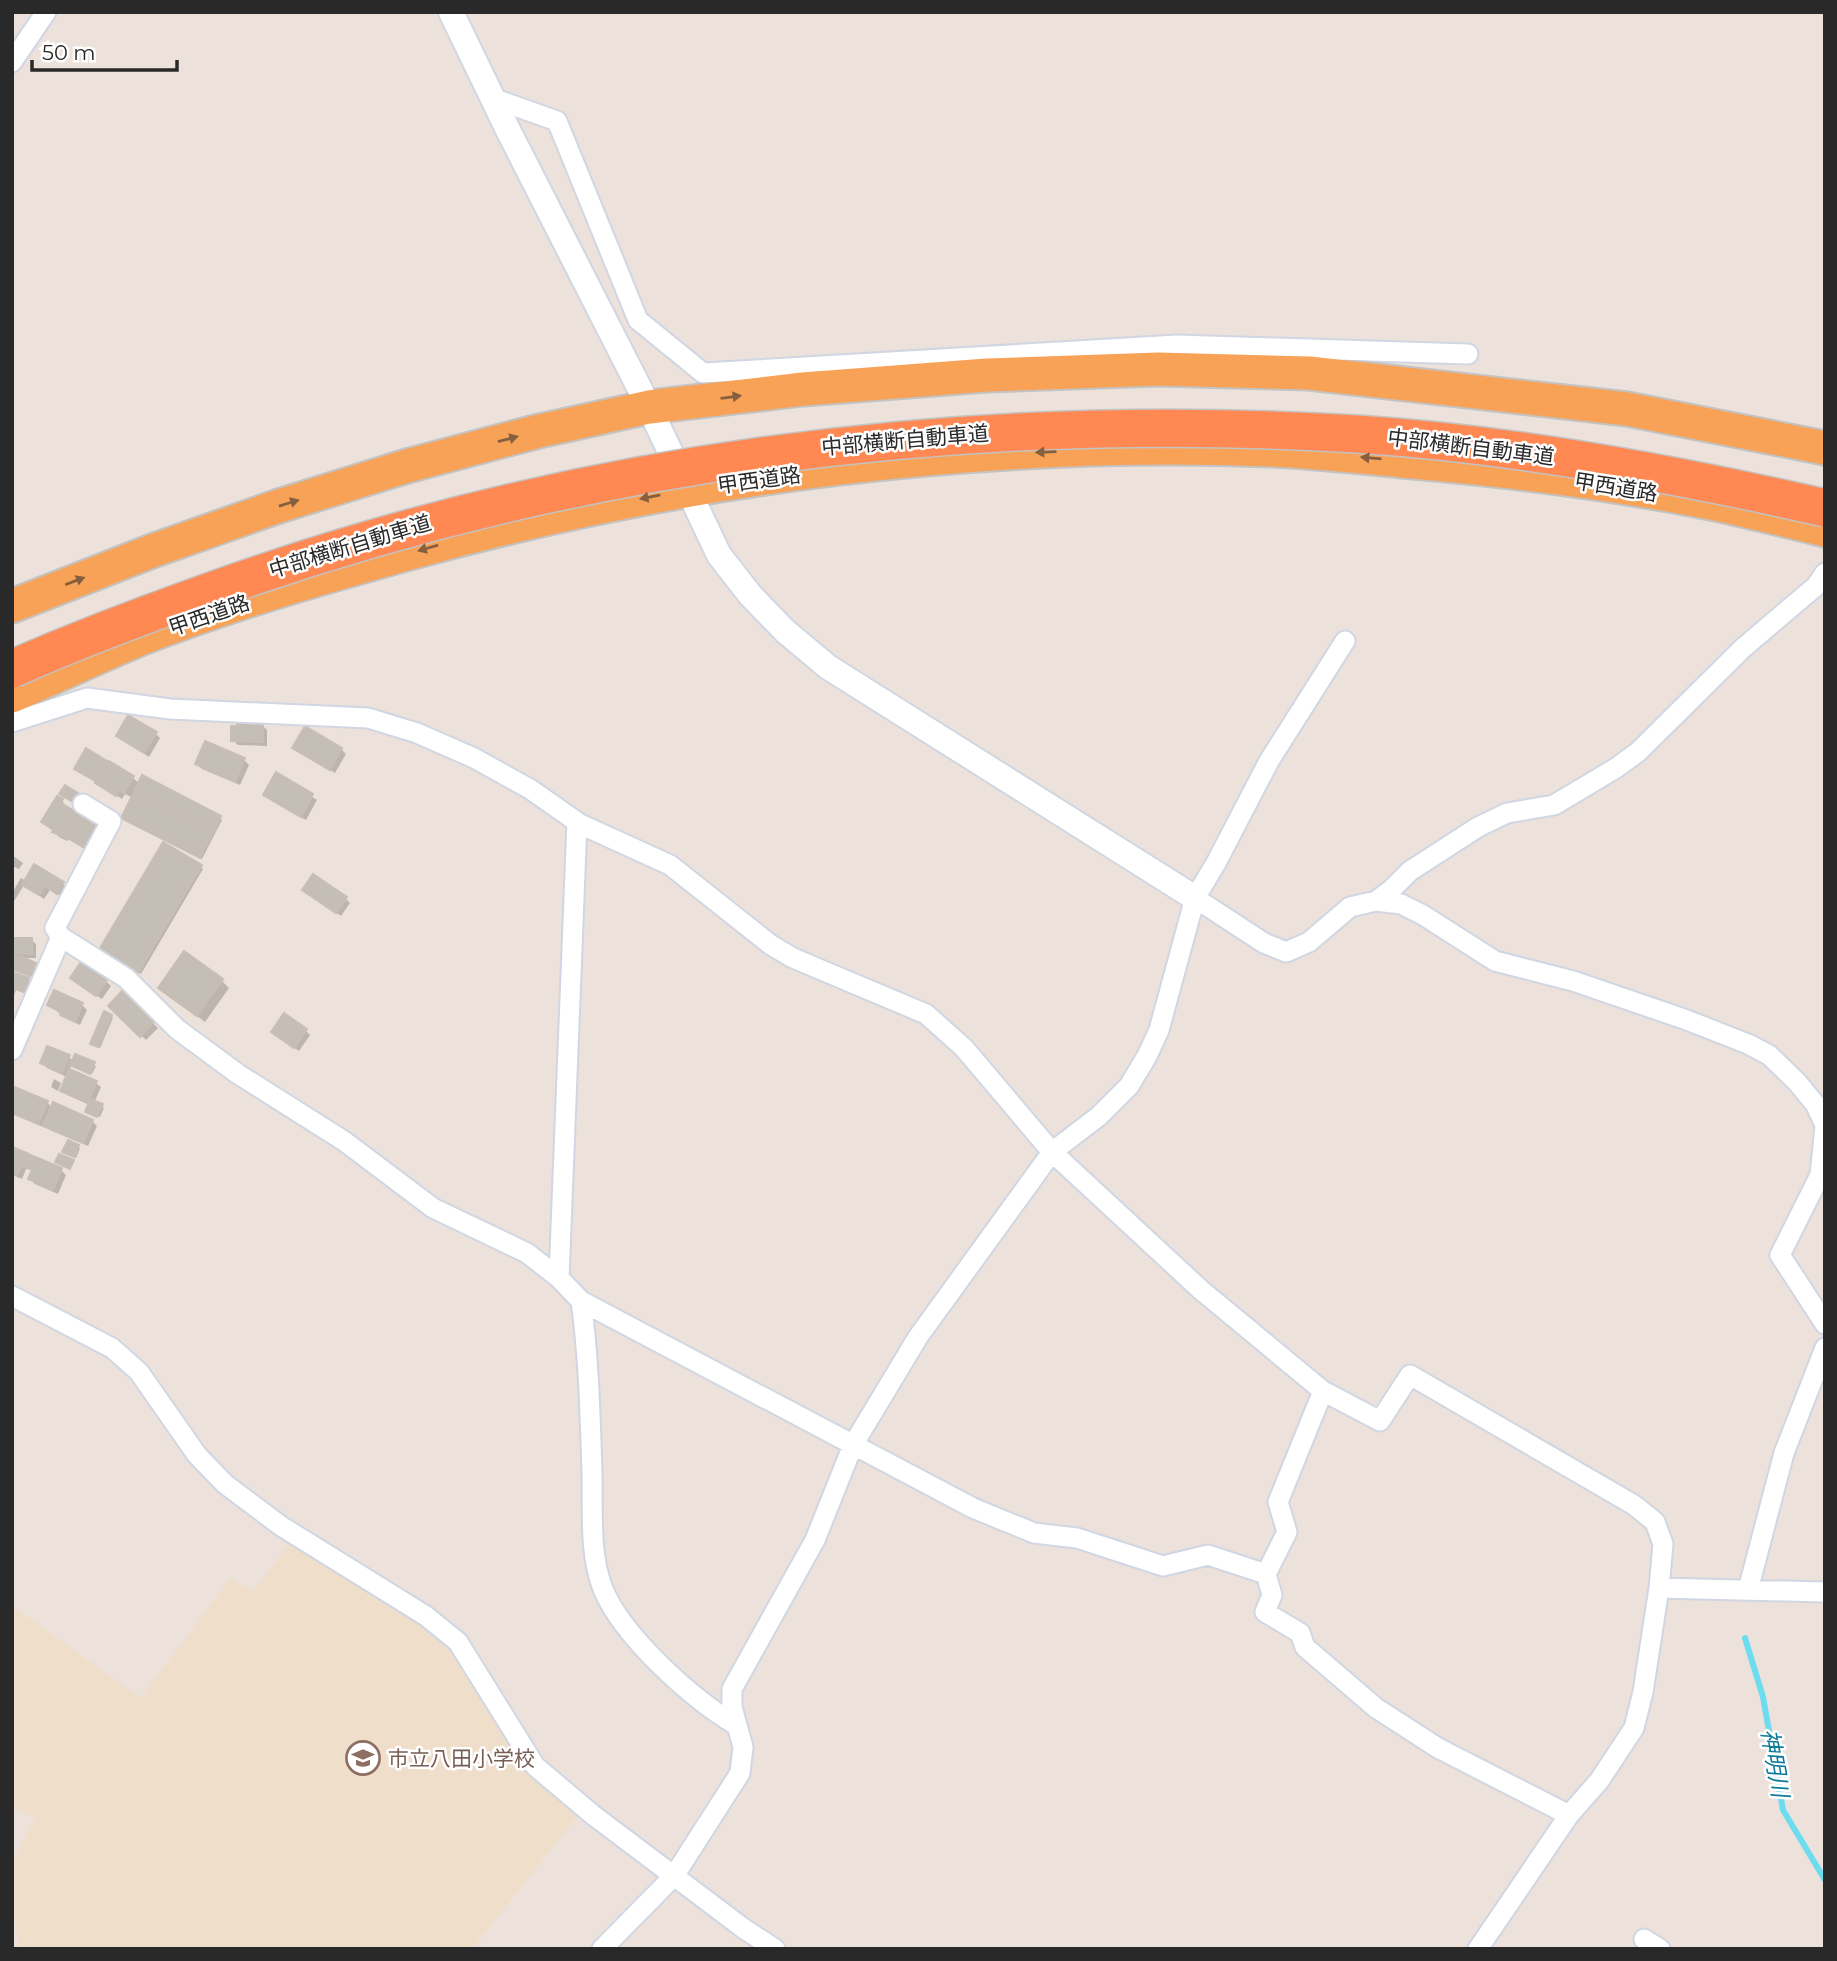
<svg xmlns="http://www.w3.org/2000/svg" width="1837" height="1961" font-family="Montserrat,'Noto Sans JP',sans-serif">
<rect width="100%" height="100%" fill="#ece2db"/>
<!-- education -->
<path fill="#eedeca" d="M293,1539L457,1648L526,1772L579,1814L472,1949H19L12,1895V1862L35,1818L12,1808V1606L141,1698L231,1578L253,1591Z"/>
<!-- shadow -->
<path fill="#0003" d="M262,725L267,730V746L238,745L233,740Z
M155,733L160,738L149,757L118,736Z
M294,747L341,749L346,754L335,773Z
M244,760L249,765L240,785L202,769L197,764Z
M106,762L133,778L140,784L143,778L222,820L202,859L125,819L133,798L125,794L122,799L76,769Z
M277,775L317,800L306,820L265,795Z
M62,801L66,806L65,808L83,818L93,854L69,839L67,841L59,837L43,822Z
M164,844L203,869L141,974L103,951Z
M12,855L23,863L19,869L12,866Z
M35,866L68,888L63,897L50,890L44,899L24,885L13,903L12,893L21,878L26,881Z
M309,894L345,898L350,903L341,916Z
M12,939L31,940L36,944V958H19L36,966L32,976L12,969Z
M12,973L28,980L33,985L29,995L16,990L12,1000Z
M221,980L229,988L205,1022L160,988Z
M106,981L111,986L102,999L77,983Z
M122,994L158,1028L146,1040L110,1006Z
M49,1005H82L87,1010L80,1025L67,1019Z
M111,1016L113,1018L100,1048L94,1045Z
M306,1031L310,1035L299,1051L278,1036Z
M69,1057L74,1062L96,1066L92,1074L72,1065L69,1071L96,1083L101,1087L94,1103L104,1108L100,1117L89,1113L90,1105L67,1095L62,1090L67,1077L47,1068L42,1063Z
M54,1079L61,1083L58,1091L51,1087Z
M12,1088L47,1102L52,1108L92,1121L97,1126L88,1146L50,1130L45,1125L43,1127L12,1114Z
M78,1147L80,1148L76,1158L66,1154Z
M12,1149L61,1170L66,1175L58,1194L35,1184L30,1179L33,1171L27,1167L22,1179L12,1175Z"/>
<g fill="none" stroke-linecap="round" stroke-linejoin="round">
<!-- stream -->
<path stroke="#6ddcef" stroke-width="6" d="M1745,1638L1763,1697L1783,1810L1825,1880"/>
</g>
<!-- building -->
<path fill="#c4beb7" stroke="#c7beb5" stroke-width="2" d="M128,715L157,732L144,753L116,736Z
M237,723H263V742L231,741V726H237Z
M305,726L342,748L330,770L292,748Z
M205,741L245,758L235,782L195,764Z
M86,748L107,761L95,781L74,769Z
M109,761L134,776L124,793L119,790L116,796L95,783Z
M276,772L313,794L301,817L263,795Z
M142,775L221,816L215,830L135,789Z
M65,785L78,793L73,802L59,794Z
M135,790L214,830L200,858L121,818Z
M57,796L63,799L61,803L82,816L68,839L52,832L54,830L41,822Z
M84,813L103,824L88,850L69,839Z
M163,842L202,865L138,973L99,950Z
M34,864L64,882L57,894L45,886L39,895L22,885Z
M313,874L347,897L336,913L302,890Z
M12,938H32V954L12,953Z
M184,951L223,979L197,1016L158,988Z
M20,956L36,963L30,976L12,969V957Z
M81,962L107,980L96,996L70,978Z
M12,972L29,978L24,992L12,987Z
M54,990L83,1003L75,1022L60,1015L61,1012L47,1005Z
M122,991L154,1022L140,1037L108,1006Z
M104,1011L112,1015L98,1047L90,1044Z
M284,1013L307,1029L294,1048L271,1032Z
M47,1046L70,1055L62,1073L40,1063Z
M75,1054L95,1062L90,1074L70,1065Z
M69,1069L97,1081L88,1102L60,1091Z
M12,1086L48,1101L38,1124L12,1112Z
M90,1099L103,1104L97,1117L85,1112Z
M53,1102L93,1120L83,1143L43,1126Z
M68,1140L79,1145L74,1157L62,1152Z
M12,1147L27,1153L17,1175L12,1173Z
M28,1154L62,1168L53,1190L28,1179L32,1170L23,1166Z
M59,1154L74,1160L70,1169L55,1162Z"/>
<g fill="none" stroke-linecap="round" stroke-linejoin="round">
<!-- minor casing -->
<g stroke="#d0d6e2" stroke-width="23">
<path id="minor" d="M12,62L46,12
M492,98L557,121L638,320L703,373L1177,345L1468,354
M12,722L87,698L170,709L368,718L417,733L474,758L530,789L580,824L670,865L771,945L793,958L926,1014L964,1048L1052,1152L1201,1290L1323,1391L1380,1421L1410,1375L1634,1505L1655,1522L1663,1544L1659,1588L1643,1692L1634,1728L1599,1781L1569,1815L1478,1949
M83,804L111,821L55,928L61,937L126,978L177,1029L238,1074L344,1141L433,1208L527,1253L559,1278L581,1301L973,1508L1034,1533L1077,1538L1163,1566L1208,1555L1266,1574
M1195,898L1264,943L1286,952L1309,942L1350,907L1376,901L1392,889L1410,871L1478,827L1507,813L1554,805L1616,768L1638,752L1743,648L1816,586L1825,573
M1376,901L1401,904L1423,915L1495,961L1573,981L1684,1019L1748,1044L1769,1055L1797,1082L1815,1104L1825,1125
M12,1050L61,937
M1825,1127L1820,1175L1780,1255L1825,1324
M559,1278L577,822
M12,1296L112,1348L139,1372L197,1455L225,1484L281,1526L426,1616L458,1642L535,1766L593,1815L743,1928L775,1949
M581,1301C589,1358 590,1415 592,1472C593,1509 589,1554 603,1589C623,1637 692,1699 736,1725
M1323,1391L1278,1502L1287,1532L1266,1574L1272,1595L1265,1612L1300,1633L1305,1647L1376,1708L1438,1748L1569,1815
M1659,1588L1825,1592
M1748,1590L1784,1453L1825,1348
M1644,1939L1660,1949
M602,1949L674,1876L740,1773L743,1747L732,1707V1689L815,1540L853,1445L918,1337L1052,1152L1099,1116L1129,1086L1147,1056L1159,1030L1195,898L1216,863L1269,761L1345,641"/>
</g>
<!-- tertiary casing -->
<g stroke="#d0d6e2" stroke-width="28">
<path id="tertiary" d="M451,12L507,128L649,407L719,555L751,596L785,631L828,667L1195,898"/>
</g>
<!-- trunk casing -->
<g stroke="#c3c3c3" stroke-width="37">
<path id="trunk" d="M12,606L152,551L279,506L407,466L539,431L649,407L803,389L987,375L1158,369L1309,373L1627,409L1825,448
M12,696C55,677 97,657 140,639C226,605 317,579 406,554C687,476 981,439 1272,450C1316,452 1359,457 1402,461C1507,470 1612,483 1716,504C1752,512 1789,521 1825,530"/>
</g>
<!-- minor -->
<use href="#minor" stroke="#fff" stroke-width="19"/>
<!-- tertiary -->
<use href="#tertiary" stroke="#fff" stroke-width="24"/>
<!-- trunk -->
<use href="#trunk" stroke="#f8a257" stroke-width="33"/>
<!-- motorway-bridge casing -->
<g stroke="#c3c3c3" stroke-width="40" stroke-linecap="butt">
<path id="motorway-bridge" d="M12,669C74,641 139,617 203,594C571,460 966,410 1356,434C1513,444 1672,473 1825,508"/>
</g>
<!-- motorway-bridge -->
<use href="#motorway-bridge" stroke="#ff8853" stroke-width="37"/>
</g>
<!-- one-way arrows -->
<defs><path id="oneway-solid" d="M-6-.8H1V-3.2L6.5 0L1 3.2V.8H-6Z" transform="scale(1.75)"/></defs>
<g fill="#865f3e">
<use href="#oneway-solid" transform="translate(731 397) rotate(-7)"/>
<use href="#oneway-solid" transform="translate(508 439) rotate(-15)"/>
<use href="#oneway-solid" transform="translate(1046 452) rotate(178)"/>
<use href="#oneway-solid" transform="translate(1371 458) rotate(-175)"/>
<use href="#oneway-solid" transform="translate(650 497) rotate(169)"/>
<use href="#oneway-solid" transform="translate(289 503) rotate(-17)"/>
<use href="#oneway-solid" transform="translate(428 548) rotate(164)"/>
<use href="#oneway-solid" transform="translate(75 581) rotate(-21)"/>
</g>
<!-- icons -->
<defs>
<g id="school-ring" transform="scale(1.75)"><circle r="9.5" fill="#fff" stroke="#8d6e63" stroke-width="1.5"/><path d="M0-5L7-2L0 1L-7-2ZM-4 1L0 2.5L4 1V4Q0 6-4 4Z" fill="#8d6e63"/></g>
</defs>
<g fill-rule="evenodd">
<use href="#school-ring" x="363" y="1758"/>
</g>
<g text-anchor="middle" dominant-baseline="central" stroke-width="5" stroke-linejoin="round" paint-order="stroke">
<!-- street labels -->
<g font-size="21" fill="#292929" stroke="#fff">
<text transform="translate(905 440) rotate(-5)">中部横断自動車道</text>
<text transform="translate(1471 447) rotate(7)">中部横断自動車道</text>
<text transform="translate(759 480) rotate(-8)">甲西道路</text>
<text transform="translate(1616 487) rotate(9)">甲西道路</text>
<text transform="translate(350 546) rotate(-17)">中部横断自動車道</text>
<text transform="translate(209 615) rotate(-19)">甲西道路</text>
</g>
<!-- education labels -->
<g font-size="21" fill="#785e54" stroke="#fff" text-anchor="start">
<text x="388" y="1758">市立八田小学校</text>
</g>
<!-- water labels -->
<g font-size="23" font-style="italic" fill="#0d7b9a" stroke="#fff">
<text transform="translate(1775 1763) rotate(80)">神明川</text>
</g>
</g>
<!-- border -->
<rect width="1837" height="1961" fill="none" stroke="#292929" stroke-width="28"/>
<!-- scale -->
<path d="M32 60v10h145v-10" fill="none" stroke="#292929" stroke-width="3.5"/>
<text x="42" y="60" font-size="21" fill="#292929" stroke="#ffffff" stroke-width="5" paint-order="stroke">50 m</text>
</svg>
